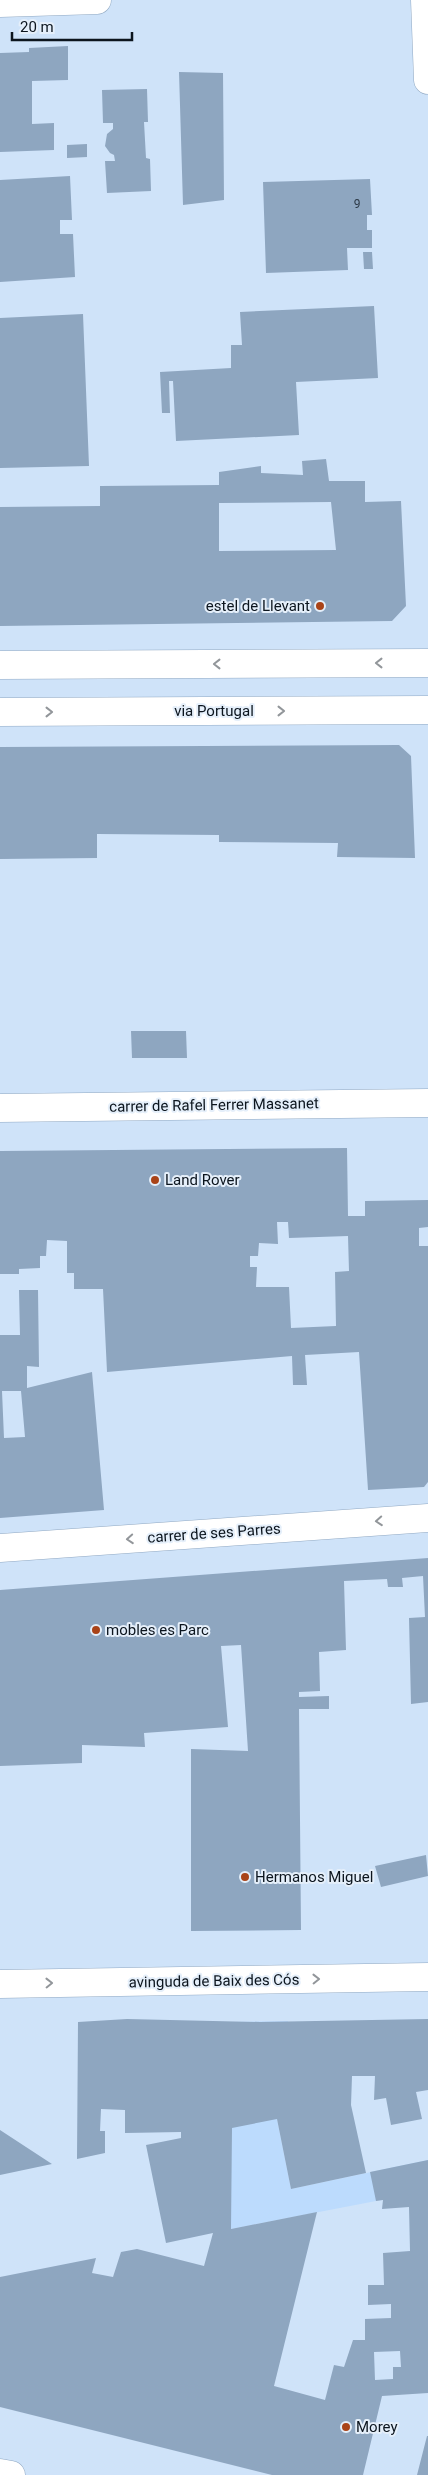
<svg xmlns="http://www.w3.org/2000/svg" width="428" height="2475" font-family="Roboto,sans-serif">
<rect width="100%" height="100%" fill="#cfe3f9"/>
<!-- built -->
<path fill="#bcdbfd" d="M288,2021L285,2117L277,2119L291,2189L428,2160L376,2201L231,2229V2022Z"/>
<!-- building -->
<path fill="#8ea6c0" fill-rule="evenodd" d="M68,46V80L32,81V124L54,123V150L0,152V53L29,52V48Z
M179,72L223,73L224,200L183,205Z
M147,89L148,122H144L146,158L150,159L151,191L107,193L105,161H115L114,155L110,153L105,146L107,134L113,129V123H103L102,90Z
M87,144V157L67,158V145Z
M70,176L72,220H60V234H73L75,277L0,282V180Z
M370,179L372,215H367V230H372V248H347L348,270L266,273L263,182Z
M363,252H372L373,269H364Z
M374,306L378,378L296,382L299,435L176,441L173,381H169L170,413H162L160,372L231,368V345H242L240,312Z
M83,314L89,466L0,468V318Z
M326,459L329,481H365V502L401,501L406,606L392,621L0,626V507L100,506V486L219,485V472L261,466V473L303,475L302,461ZM331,502L336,550L219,551V503Z
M399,745L411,756L415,858L337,857L338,843L219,842V835L97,834V858L0,859V747Z
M131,1031H186L187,1058H132Z
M347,1148L348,1216H365V1201L428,1200V1227L419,1228V1246H428V1482L424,1487L368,1490L359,1352L305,1355L307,1385H293L292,1356L107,1372L103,1289H74V1273H67V1241L47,1240L46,1256H40V1268L19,1269V1274H0V1151ZM277,1222H288L289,1238L348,1236L349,1271L335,1272L336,1326L291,1328L289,1287H256L257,1267H250V1256H258L259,1243L278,1244Z
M19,1290H38L39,1367L27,1366V1388L92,1372L104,1510L0,1518V1335H20ZM2,1391H21L25,1437L4,1438Z
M428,1558V1702L411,1704L409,1618L425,1617L423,1576L402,1578L403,1587H388L387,1579L344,1581L346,1650L319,1652L320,1691L299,1692V1697L329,1696V1709H299L301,1930L191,1931V1749L248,1751L241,1645L221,1646L228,1727L144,1733L145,1747L82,1745V1763L0,1766V1590Z
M426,1855L428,1876L381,1887L375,1866Z
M127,2019L260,2022L428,2019V2090L416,2092L422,2119L391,2125L386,2098L374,2100L375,2076H352L351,2105L366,2173L291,2189L277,2119L232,2128L231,2229L317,2212L274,2386L325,2400L334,2365L344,2367L353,2340H365V2319L391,2318V2304L368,2305V2285H384L383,2253L410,2251L409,2207L382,2209L383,2200L376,2201L370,2172L428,2160V2393L382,2396L363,2475H272L0,2407V2277L96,2258L92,2273L113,2277L121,2252L137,2249L204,2266L213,2233L166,2243L146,2145L181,2138V2132L125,2133V2110L101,2109L100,2131H105V2153L77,2159L78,2022ZM400,2351L401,2367H393V2379L375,2380L374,2352Z
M0,2130L52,2164L0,2175Z
M428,2436V2475H417L427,2436Z"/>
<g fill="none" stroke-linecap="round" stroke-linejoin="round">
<!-- minor casing -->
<g stroke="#91a9c3" stroke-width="29">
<path id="minor" d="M425,0L428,80
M0,3L97,0
M0,665L428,663
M0,712L428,710
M0,1108L428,1103
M0,1548L428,1518
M0,1984L428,1977
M0,2473L11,2475"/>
</g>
<!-- minor -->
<use href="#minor" stroke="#fff" stroke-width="28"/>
</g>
<!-- one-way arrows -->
<defs><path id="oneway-chevron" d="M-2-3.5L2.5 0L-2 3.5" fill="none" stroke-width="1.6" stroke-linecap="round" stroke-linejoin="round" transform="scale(1.25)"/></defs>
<g stroke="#92969a">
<use href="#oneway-chevron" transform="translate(379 663) rotate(180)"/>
<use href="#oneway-chevron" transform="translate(217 664) rotate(180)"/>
<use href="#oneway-chevron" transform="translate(281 711)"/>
<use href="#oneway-chevron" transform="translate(49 712)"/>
<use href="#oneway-chevron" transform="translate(379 1521) rotate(176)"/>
<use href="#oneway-chevron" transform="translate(130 1539) rotate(176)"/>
<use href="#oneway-chevron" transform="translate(316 1979) rotate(-1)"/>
<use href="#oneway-chevron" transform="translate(49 1983) rotate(-1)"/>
</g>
<!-- markers -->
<g fill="#a94318" stroke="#e5effa" stroke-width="2">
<circle cx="320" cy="606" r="5"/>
<circle cx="155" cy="1180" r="5"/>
<circle cx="96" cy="1630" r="5"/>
<circle cx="245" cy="1877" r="5"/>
<circle cx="346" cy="2427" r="5"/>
</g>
<g text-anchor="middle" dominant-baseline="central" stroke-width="4" stroke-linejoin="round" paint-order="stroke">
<!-- number labels -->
<g font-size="12" fill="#2c3946">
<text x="357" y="204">9</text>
</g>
<!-- poi labels -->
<g font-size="15" fill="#0c151e" stroke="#e5effa" text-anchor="start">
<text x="310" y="606" text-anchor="end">estel de Llevant</text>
<text x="165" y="1180">Land Rover</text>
<text x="106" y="1630">mobles es Parc</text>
<text x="255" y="1877">Hermanos Miguel</text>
<text x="356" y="2427">Morey</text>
</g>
<!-- street labels -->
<g font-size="15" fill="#0c151e" stroke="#e5effa">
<text x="214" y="711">via Portugal</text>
<text transform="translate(214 1105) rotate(-1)">carrer de Rafel Ferrer Massanet</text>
<text transform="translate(214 1533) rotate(-4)">carrer de ses Parres</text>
<text transform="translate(214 1981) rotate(-1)">avinguda de Baix des Cós</text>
</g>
</g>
<!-- scale -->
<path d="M12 32v8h120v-8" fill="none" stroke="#0c151e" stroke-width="2.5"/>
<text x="20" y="32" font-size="15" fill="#0c151e" stroke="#e5effa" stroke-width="4" paint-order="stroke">20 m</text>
</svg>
